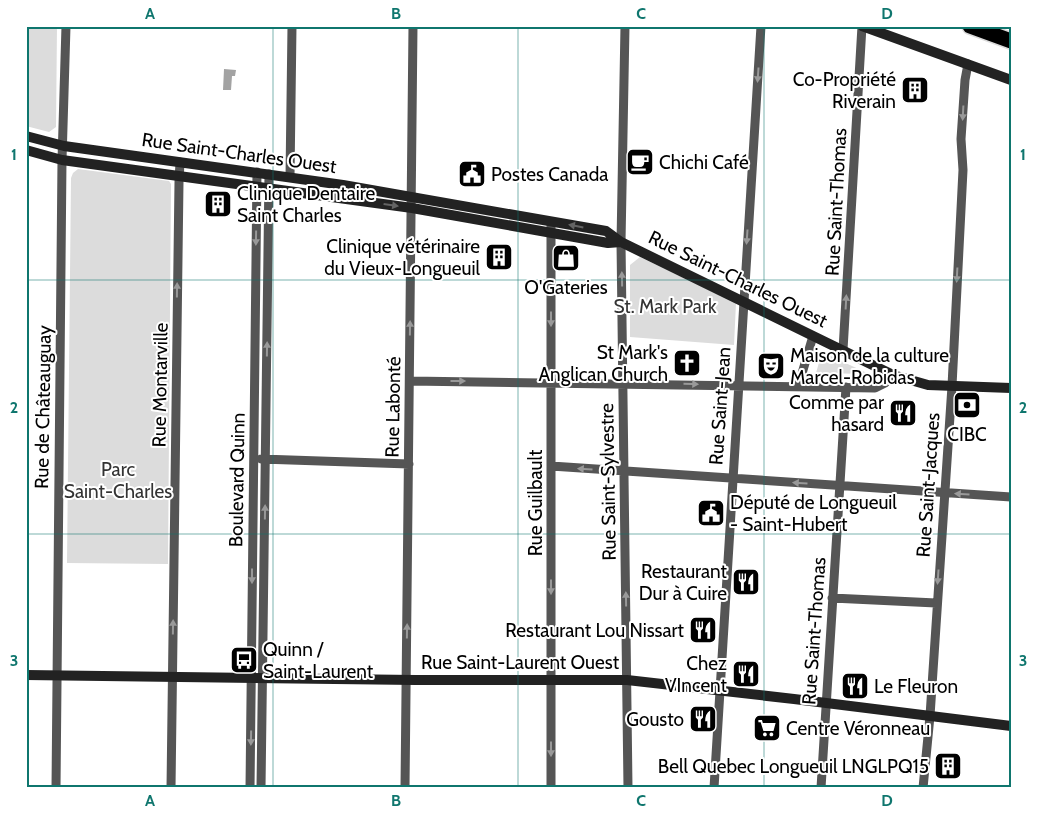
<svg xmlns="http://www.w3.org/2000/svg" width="1037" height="814" font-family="Cabin,sans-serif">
<rect width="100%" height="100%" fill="#fff"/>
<!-- green -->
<path fill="#dcdcdc" d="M26,26H57L56,127L49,132L26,126Z
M78,169L169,181L171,184L168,564L67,563L71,178L73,173Z
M640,257L736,303L734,345L630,337V265Z
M822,352L867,373V374L816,373Z"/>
<!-- water -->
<path fill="#a3a3a3" d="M224,69L236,70L235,76H232L231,90H223Z"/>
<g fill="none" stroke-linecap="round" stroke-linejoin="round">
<!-- highway casing -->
<g stroke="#dbdbdb" stroke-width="18">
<path id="highway" d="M970,26L1011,41"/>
</g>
<!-- street -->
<path stroke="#555" stroke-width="9" d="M625,26L621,242L628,788
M290,177L292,26
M843,350L862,26
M410,381L875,388L885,383L893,375
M798,387L813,336
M261,459L409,464
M551,466L1011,497
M832,598L936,603
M56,788L62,160L66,26
M171,788L179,182L180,162
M250,788L257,172
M261,788L269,174
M405,788L413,26
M551,788V226
M714,788L761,26
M821,788L846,387
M923,788L930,716L952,386L963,170L961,139L965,80L968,64"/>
<!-- secondary -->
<path stroke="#222" stroke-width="10" d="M862,26L1011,80
M26,136L64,146L343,185L606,231L621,242L893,375L928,385L1011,388
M26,150L62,160L412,208L608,243L621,242
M26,675L415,680H627L794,699L1011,726"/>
<!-- highway -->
<use href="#highway" stroke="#000" stroke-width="15"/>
</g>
<!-- one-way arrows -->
<defs><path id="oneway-solid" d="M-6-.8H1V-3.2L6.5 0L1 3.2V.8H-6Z" transform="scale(1.25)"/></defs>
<g fill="#999">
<use href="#oneway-solid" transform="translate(758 75) rotate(94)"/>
<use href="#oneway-solid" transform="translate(963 113) rotate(93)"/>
<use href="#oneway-solid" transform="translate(747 237) rotate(94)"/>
<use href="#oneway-solid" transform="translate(256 238) rotate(91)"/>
<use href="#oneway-solid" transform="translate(957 275) rotate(93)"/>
<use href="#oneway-solid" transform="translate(622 279) rotate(-91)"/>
<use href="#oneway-solid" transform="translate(177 290) rotate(-89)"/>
<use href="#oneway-solid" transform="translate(846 302) rotate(-87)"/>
<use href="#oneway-solid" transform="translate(551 319) rotate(90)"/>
<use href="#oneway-solid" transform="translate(410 328) rotate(-89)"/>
<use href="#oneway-solid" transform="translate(267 349) rotate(-89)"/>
<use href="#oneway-solid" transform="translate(458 381)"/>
<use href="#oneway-solid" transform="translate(691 384) rotate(1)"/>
<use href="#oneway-solid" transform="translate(585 469) rotate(-176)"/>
<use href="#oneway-solid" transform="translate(800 483) rotate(-176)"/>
<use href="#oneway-solid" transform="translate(962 494) rotate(-176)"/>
<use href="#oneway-solid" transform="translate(265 512) rotate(-89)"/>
<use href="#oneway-solid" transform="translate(252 576) rotate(90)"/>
<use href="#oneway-solid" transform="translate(938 577) rotate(94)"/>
<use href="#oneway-solid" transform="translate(551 587) rotate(90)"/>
<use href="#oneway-solid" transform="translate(626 599) rotate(-91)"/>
<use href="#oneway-solid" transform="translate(173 627) rotate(-89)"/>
<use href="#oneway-solid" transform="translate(407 631) rotate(-89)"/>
<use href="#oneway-solid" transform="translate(251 738) rotate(91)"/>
<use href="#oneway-solid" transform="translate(551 749) rotate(90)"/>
</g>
<g fill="#646464">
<use href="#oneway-solid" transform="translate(391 205) rotate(8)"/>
<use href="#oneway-solid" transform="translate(576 226) rotate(-169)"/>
</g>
<!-- grid -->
<path fill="none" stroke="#0f766e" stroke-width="1" stroke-opacity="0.55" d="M273,26V788M518,26V788M764,26V788M26,280H1011M26,534H1011"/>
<!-- icons -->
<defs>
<g id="building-square" transform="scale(1.4375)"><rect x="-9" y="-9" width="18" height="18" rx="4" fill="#000" stroke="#fff"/><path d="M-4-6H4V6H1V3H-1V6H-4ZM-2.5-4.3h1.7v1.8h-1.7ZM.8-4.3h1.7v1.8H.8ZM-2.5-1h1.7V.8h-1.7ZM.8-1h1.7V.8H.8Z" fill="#fff"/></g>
<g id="cafe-square" transform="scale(1.4375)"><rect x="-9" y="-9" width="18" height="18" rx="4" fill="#000" stroke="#fff"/><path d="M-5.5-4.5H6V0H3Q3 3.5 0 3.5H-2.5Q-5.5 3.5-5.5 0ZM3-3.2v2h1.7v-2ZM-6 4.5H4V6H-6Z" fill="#fff"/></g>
<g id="civic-square" transform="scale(1.4375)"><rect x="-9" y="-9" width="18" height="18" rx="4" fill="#000" stroke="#fff"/><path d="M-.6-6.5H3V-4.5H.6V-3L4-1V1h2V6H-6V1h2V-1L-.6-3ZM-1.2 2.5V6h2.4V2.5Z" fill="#fff"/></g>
<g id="shop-square" transform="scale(1.4375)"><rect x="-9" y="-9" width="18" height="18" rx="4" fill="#000" stroke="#fff"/><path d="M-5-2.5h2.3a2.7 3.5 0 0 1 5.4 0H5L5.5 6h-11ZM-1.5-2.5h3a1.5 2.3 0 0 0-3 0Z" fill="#fff"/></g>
<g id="church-square" transform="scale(1.4375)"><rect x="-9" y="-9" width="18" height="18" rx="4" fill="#000" stroke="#fff"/><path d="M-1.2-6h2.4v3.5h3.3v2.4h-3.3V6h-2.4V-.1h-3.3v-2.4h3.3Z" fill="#fff"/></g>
<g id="theatre-square" transform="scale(1.4375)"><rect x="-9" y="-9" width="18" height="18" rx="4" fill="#000" stroke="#fff"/><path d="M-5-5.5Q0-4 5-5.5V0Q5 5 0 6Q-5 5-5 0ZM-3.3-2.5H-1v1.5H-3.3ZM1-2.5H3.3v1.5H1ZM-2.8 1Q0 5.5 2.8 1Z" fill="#fff"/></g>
<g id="bank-square" transform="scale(1.4375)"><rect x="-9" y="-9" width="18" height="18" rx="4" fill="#000" stroke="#fff"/><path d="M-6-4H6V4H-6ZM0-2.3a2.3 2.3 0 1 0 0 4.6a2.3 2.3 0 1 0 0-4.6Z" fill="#fff"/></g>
<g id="restaurant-square" transform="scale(1.4375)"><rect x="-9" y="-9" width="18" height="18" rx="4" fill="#000" stroke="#fff"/><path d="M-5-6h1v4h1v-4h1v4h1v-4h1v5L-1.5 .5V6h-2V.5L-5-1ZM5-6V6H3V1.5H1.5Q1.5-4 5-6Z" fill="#fff"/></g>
<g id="bus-square" transform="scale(1.4375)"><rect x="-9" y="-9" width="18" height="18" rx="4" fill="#000" stroke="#fff"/><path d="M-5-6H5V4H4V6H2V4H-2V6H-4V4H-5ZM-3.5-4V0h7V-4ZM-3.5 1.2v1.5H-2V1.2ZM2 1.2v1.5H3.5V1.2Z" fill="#fff"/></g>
<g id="supermarket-square" transform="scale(1.4375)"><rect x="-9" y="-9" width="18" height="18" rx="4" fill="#000" stroke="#fff"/><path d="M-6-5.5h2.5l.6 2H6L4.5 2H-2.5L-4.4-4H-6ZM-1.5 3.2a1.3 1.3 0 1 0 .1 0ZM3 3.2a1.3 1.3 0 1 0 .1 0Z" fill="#fff"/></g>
</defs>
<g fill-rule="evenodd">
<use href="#building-square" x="915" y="90"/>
<use href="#cafe-square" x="640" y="162"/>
<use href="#civic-square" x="472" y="174"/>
<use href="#building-square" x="218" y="204"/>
<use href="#building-square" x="499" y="257"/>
<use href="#shop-square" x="566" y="258"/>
<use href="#church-square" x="687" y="363"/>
<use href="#theatre-square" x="771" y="366"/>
<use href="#bank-square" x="967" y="405"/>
<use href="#restaurant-square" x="903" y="413"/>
<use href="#civic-square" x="711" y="513"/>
<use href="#restaurant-square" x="746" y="582"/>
<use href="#restaurant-square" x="703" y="630"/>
<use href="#bus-square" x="244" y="660"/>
<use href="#restaurant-square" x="746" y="674"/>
<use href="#restaurant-square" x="855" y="686"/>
<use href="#restaurant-square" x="703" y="719"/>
<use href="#supermarket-square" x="767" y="728"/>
<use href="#building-square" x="948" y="766"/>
</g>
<g text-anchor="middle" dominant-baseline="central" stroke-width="4" stroke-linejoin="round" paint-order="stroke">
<!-- poi labels -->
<g font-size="19" fill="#000" stroke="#fff" text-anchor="end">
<text x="896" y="79">Co-Propriété<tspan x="896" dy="22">Riverain</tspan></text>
<text x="659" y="162" text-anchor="start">Chichi Café</text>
<text x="491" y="174" text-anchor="start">Postes Canada</text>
<text x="237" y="193" text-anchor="start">Clinique Dentaire<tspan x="237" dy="22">Saint Charles</tspan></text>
<text x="480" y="246">Clinique vétérinaire<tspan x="480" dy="22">du Vieux-Longueuil</tspan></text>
<text x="566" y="287" text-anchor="middle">O'Gateries</text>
<text x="668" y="352">St Mark's<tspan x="668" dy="22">Anglican Church</tspan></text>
<text x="790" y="355" text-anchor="start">Maison de la culture<tspan x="790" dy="22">Marcel-Robidas</tspan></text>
<text x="884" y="402">Comme par<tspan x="884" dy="22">hasard</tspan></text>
<text x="967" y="434" text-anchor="middle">CIBC</text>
<text x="730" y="502" text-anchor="start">Député de Longueuil<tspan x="730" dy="22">- Saint-Hubert</tspan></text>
<text x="727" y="571">Restaurant<tspan x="727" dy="22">Dur à Cuire</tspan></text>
<text x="684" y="630">Restaurant Lou Nissart</text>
<text x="263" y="649" text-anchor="start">Quinn /<tspan x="263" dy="22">Saint-Laurent</tspan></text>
<text x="727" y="663">Chez<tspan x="727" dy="22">VIncent</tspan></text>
<text x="874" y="686" text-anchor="start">Le Fleuron</text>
<text x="684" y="719">Gousto</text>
<text x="786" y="728" text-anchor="start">Centre Véronneau</text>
<text x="929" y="766">Bell Quebec Longueuil LNGLPQ15</text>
</g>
<!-- street labels -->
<g font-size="19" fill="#000" stroke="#fff">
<text transform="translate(239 153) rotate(8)">Rue Saint-Charles Ouest</text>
<text transform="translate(836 202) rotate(-87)">Rue Saint-Thomas</text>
<text transform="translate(738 279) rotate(26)">Rue Saint-Charles Ouest</text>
<text transform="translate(160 385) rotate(-89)">Rue Montarville</text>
<text transform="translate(720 406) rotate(-86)">Rue Saint-Jean</text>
<text transform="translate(43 407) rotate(-89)">Rue de Châteauguay</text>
<text transform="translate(393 407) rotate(-89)">Rue Labonté</text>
<text transform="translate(237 480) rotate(-89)">Boulevard Quinn</text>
<text transform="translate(608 482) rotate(-91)">Rue Saint-Sylvestre</text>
<text transform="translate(928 485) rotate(-86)">Rue Saint-Jacques</text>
<text transform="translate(535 503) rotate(-90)">Rue Guilbault</text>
<text transform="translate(814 631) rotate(-86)">Rue Saint-Thomas</text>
<text x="520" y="662">Rue Saint-Laurent Ouest</text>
</g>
<!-- park labels -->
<g font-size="19" fill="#333" stroke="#fff">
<text x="665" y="306">St. Mark Park</text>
<text x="118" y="469">Parc<tspan x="118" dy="22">Saint-Charles</tspan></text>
</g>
</g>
<!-- border -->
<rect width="1037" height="814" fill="none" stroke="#ffffff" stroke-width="55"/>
<rect x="28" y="28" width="982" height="758" fill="none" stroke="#0f766e" stroke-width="2"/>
<g font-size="16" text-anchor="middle" font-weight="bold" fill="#0f766e">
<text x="150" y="19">A</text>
<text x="396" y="19">B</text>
<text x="641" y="19">C</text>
<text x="887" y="19">D</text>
<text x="14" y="160">1</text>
<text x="1023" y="160">1</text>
<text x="14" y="413">2</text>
<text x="1023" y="413">2</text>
<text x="14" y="666">3</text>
<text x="1023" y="666">3</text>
<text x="150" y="806">A</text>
<text x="396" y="806">B</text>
<text x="641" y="806">C</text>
<text x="887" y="806">D</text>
</g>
</svg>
